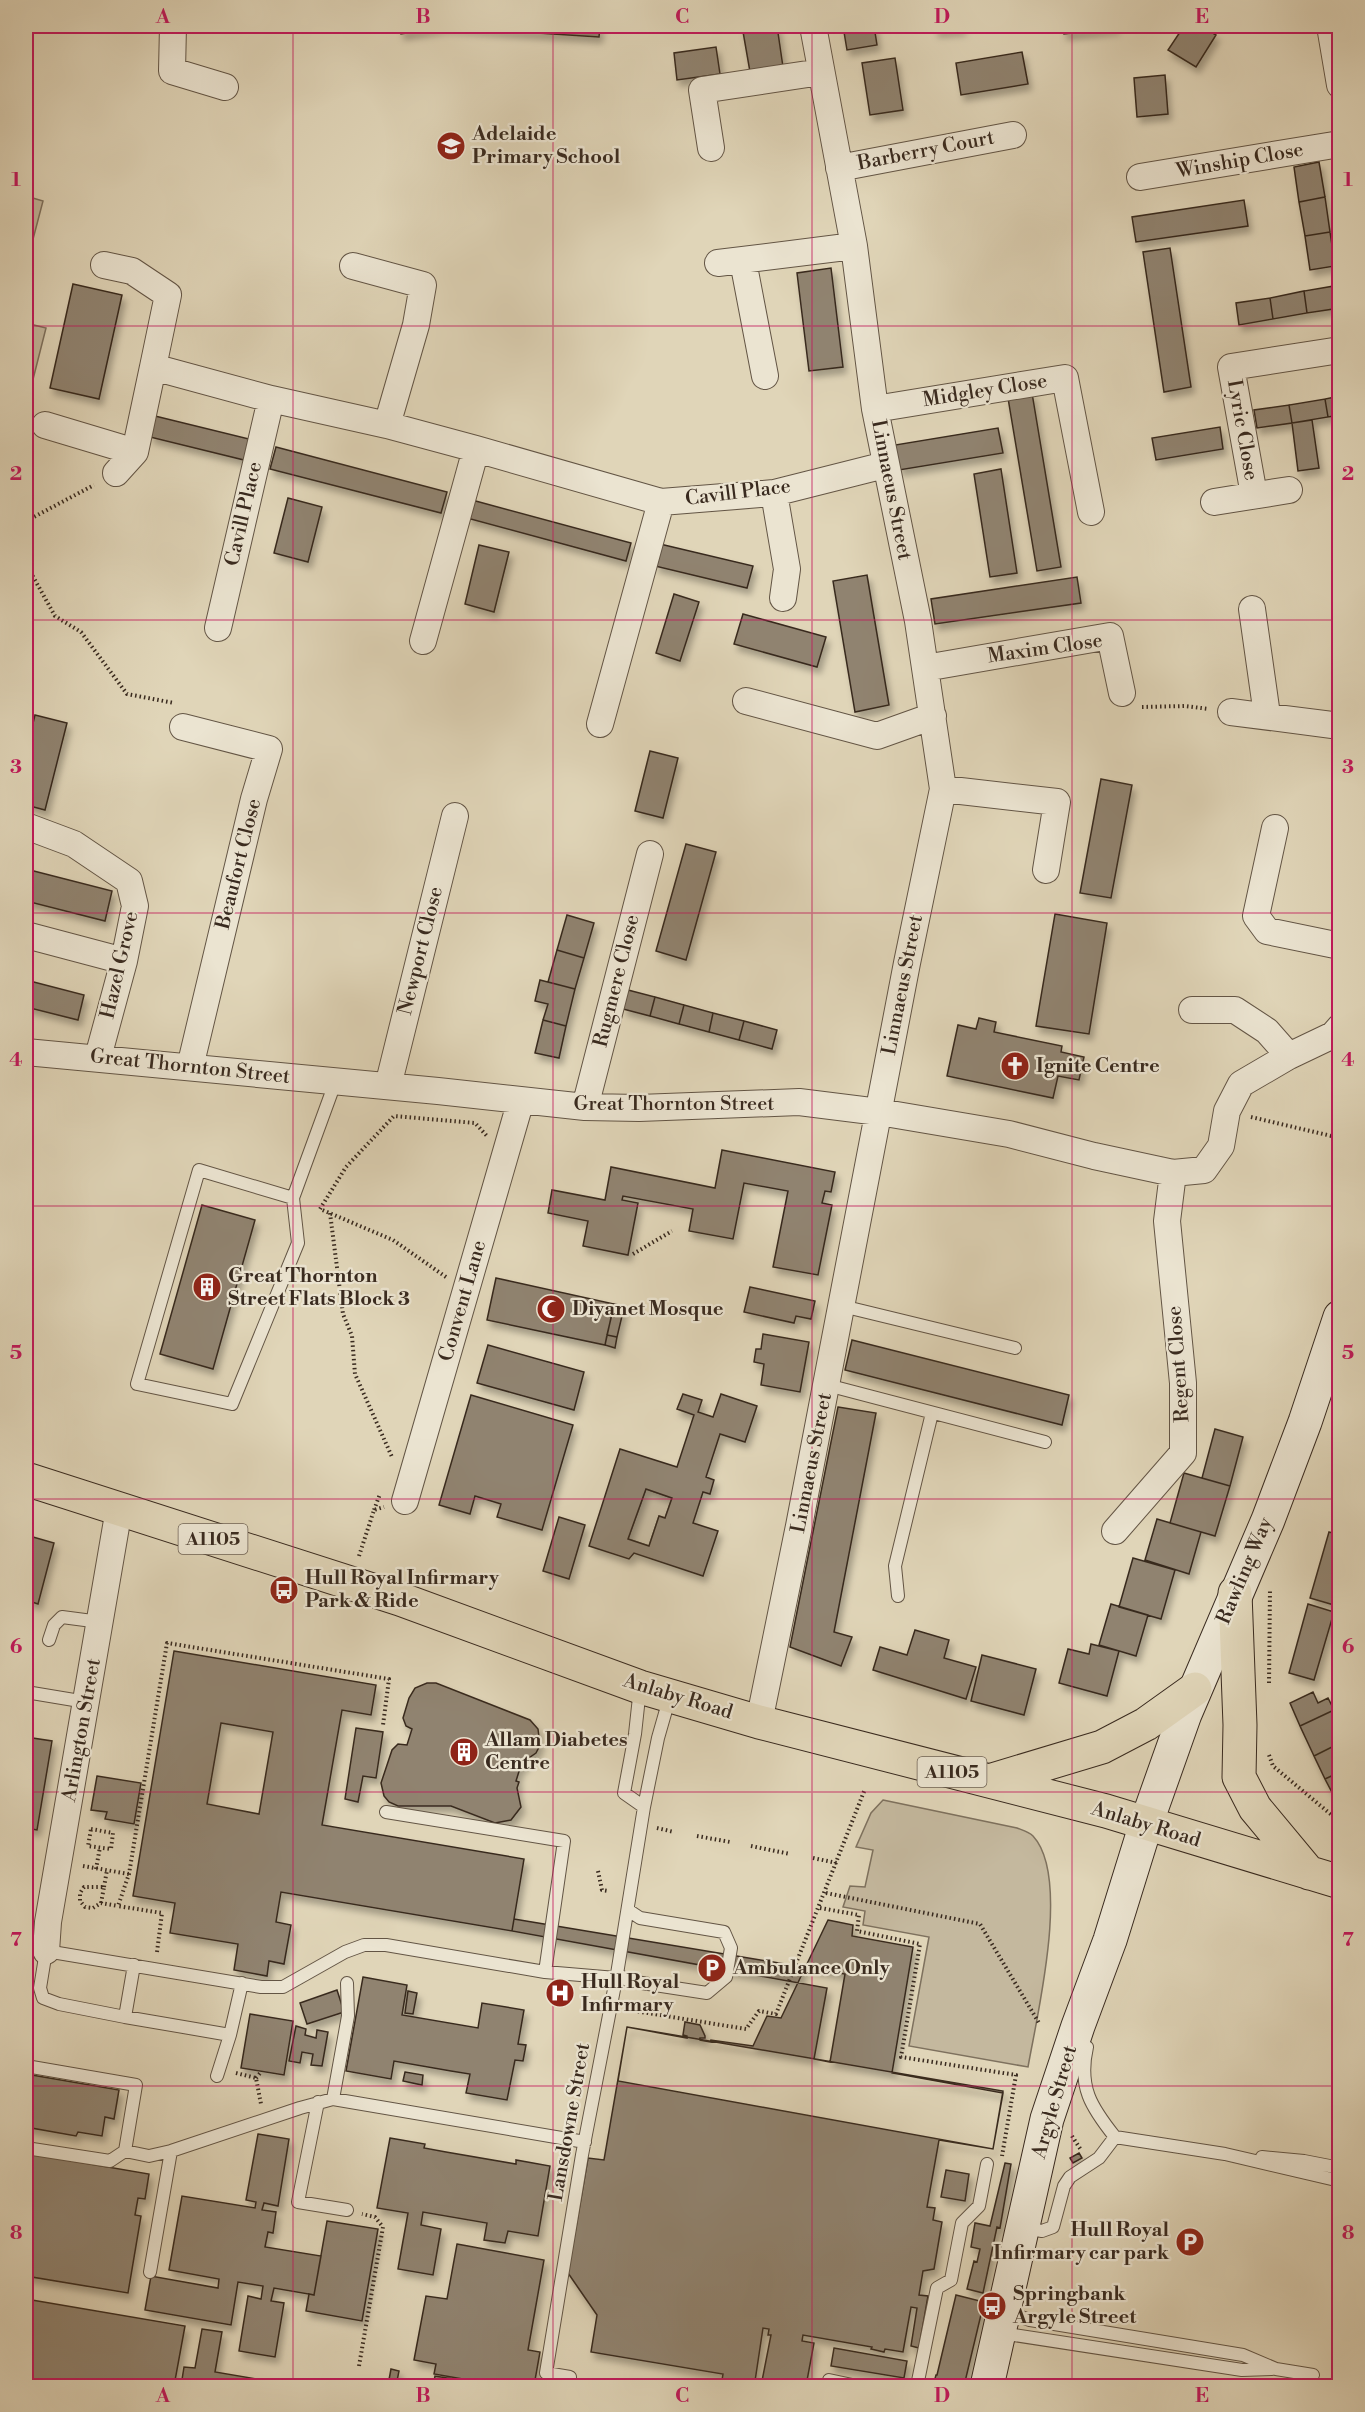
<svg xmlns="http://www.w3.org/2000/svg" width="1365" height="2412" font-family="'Libre Bodoni',serif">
<defs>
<filter id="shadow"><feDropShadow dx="3.5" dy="6" stdDeviation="3" flood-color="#0004"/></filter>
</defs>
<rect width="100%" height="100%" fill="#e0d5b8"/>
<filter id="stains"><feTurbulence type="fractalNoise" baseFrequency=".00333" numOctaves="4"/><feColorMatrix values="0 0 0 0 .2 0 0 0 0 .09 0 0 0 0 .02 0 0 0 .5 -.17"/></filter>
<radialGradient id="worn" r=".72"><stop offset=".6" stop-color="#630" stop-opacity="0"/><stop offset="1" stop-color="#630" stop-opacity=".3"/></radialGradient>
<!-- green -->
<path fill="#c4b89e" stroke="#7e715e" stroke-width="1.5" d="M26,196L43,201L26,266Z
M26,323L46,328L26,407Z
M646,1489L672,1498L665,1518L659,1516L649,1546L628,1539Z
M883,1800L1017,1828C1022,1830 1029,1832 1033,1836C1071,1877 1037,2015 1028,2067L909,2046L929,1937L863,1925L865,1911L843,1907L850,1886L865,1887L873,1850L856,1847L871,1813Z"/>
<!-- building -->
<path fill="#90836f" stroke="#392a1f" stroke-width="1.5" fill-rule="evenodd" filter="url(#shadow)" d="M400,26H600L599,37L444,27L401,34Z
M742,26H777L783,67L750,72Z
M843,26H874L877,45L847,50Z
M935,26H962V29L935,31Z
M1063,26H1116V28L1064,34Z
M1184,26H1201L1216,35L1196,67L1168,50Z
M716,47L720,74L677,80L674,53Z
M1022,52L1028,84L961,95L956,63Z
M895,58L903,110L870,115L862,63Z
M1165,75L1168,114L1137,117L1134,78Z
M1319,162L1325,197L1299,202L1294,167Z
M1325,197L1330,232L1305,236L1299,202Z
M1244,200L1248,226L1136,242L1132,217Z
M1330,232L1335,266L1310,270L1305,236Z
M1170,248L1191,387L1164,392L1143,252Z
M831,268L843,367L809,371L797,273Z
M73,284L122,295L99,399L50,388Z
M1340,285V308L1307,313L1304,291Z
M1304,291L1307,313L1273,319L1270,298Z
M1270,298L1273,319L1239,325L1236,303Z
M1032,393L1061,567L1037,571L1008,398Z
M1340,396V415L1328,417L1325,399Z
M1325,399L1328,417L1292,423L1289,405Z
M1289,405L1292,423L1257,428L1254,410Z
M155,416L249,439L244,460L150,437Z
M1312,420L1319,468L1298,471L1292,423Z
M1220,427L1223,449L1156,460L1152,438Z
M998,428L1003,453L899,470L895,445Z
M276,447L447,492L441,513L270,469Z
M1001,469L1017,573L990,577L974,474Z
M288,498L322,507L308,562L274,553Z
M472,500L631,543L626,561L467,518Z
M660,544L753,566L747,588L655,566Z
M479,545L509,552L494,612L465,604Z
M867,575L889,705L855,712L833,581Z
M1077,577L1081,603L935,624L931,599Z
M674,594L699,602L680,661L656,653Z
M743,614L826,637L817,667L734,644Z
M35,715L67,723L45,810L26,805V752Z
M650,751L678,758L663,818L635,811Z
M1101,779L1132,785L1111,898L1080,893Z
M686,844L716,852L686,960L656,951Z
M26,869L112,891L105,921L26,901Z
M1055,914L1107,923L1089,1034L1036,1026Z
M567,915L594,923L584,958L557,950Z
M557,950L584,958L575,989L548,982Z
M26,980L84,995L78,1020L26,1007Z
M540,980L575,989L566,1026L543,1020L548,1004L535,1001Z
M628,990L655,997L650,1016L623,1009Z
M655,997L684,1005L679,1024L650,1016Z
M684,1005L713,1013L709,1032L679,1024Z
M713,1013L744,1021L739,1040L709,1032Z
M979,1018L996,1022L994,1032L1062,1046L1061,1052L1084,1057L1079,1080L1058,1076L1053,1098L947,1076L958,1025L976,1029Z
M543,1020L566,1026L559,1058L535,1053Z
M744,1021L777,1030L772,1049L739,1040Z
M722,1150L835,1172L831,1192L825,1191L822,1203L832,1205L818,1275L773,1267L788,1191L744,1183L733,1239L689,1231L693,1209L623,1196L622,1200L638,1203L628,1255L583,1246L588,1221L548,1213L552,1190L605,1200L611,1167L715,1188Z
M202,1205L255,1220L213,1369L160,1354Z
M496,1278L614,1304L605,1345L487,1320Z
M750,1287L815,1301L811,1319L796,1316L794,1323L744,1312Z
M614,1304L624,1306L622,1316L612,1314Z
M612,1314L622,1316L617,1337L607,1335Z
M763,1334L809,1342L800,1392L761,1385L764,1364L754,1362L756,1349H761Z
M607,1335L617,1337L615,1348L605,1345Z
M852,1340L1069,1395L1062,1425L845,1370Z
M488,1345L584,1372L574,1410L477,1383Z
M683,1394L702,1400L698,1412L713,1417L721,1394L757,1406L745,1442L720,1434L706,1477L714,1480L710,1494L703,1492L693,1523L718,1531L703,1576L634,1553L629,1559L589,1546L620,1449L677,1467L694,1415L677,1409ZM646,1489L672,1498L665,1518L659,1516L649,1546L628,1539Z
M471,1395L573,1425L542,1530L497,1517L501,1504L475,1496L470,1514L439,1505Z
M838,1407L876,1413L834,1632L852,1637L841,1666L790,1647Z
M1215,1429L1243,1437L1230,1486L1202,1478Z
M1184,1473L1230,1486L1215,1536L1170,1523Z
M1340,1500V1520L1334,1519Z
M559,1517L585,1525L569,1579L543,1571Z
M1157,1519L1201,1532L1189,1574L1145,1560Z
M1329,1532L1340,1535V1587L1334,1605L1310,1598Z
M26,1535L54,1543L38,1604L26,1600Z
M1133,1558L1175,1570L1161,1619L1119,1607Z
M1111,1604L1148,1615L1136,1656L1099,1645Z
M1308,1604L1334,1612L1314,1680L1289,1673Z
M915,1630L949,1640L944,1658L976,1667L966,1699L873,1670L880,1647L907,1655Z
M1091,1644L1119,1651L1107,1696L1059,1683L1068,1649L1089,1654Z
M174,1651L376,1685L371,1715L342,1710L322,1825L524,1859L512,1931L281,1892L276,1922L291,1925L287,1947L284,1964L269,1961L267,1976L234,1970L238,1944L170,1933L175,1903L133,1896ZM221,1723L273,1732L259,1814L207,1804Z
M982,1655L1036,1669L1024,1715L971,1701Z
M427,1683H436L530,1720L538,1729L540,1745L536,1753L526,1760L524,1766L521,1765L516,1781L519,1782L517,1788L521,1807L511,1820L495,1823L451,1806H398L389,1802L384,1796L381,1783L392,1750L398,1744L407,1745L412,1729L406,1726L403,1718L409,1698L415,1688Z
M1313,1692L1318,1703L1328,1698L1334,1710L1300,1726L1290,1703Z
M1334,1710L1340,1720V1743L1314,1756L1300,1726Z
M356,1728L383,1732L376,1778L363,1776L358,1802L345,1799Z
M26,1737L52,1741L37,1830L26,1828Z
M1340,1743V1772L1325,1779L1314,1756Z
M1340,1772V1798L1336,1800L1325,1779Z
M97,1776L141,1783L134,1824L105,1819L107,1812L91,1810Z
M514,1919L845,1974L830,2062L814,2059L827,1988L512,1931Z
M828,1920L853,1925L852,1936L913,1947L892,2073L1003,2093L993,2149L939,2140L927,2207L935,2208L933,2220L942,2222L934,2269L923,2271L919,2295L928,2296L919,2348L911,2346L917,2308L911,2307L903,2352L885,2349L884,2352L871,2349L872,2347L803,2335L802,2341L814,2343L806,2386H761L771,2335H768L769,2329L763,2328L755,2381L745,2379L743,2386H721L723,2374L591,2352L597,2315L568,2273L588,2158L604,2160L627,2027L687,2038V2036L683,2035L685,2022L700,2025L705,2036V2038H700V2040L711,2042V2040L753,2046L767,2016L781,2018Z
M363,1977L407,1985L402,2015L478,2028L482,2003L524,2010L518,2044L526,2045L523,2061L515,2060L507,2100L466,2093L470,2074L451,2071L394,2061L391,2079L346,2071Z
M337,1990L344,2012L307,2024L300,2003Z
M408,1991L417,1993L413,2014L405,2013Z
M250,2014L293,2021L284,2075L241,2068Z
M296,2026L306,2029L305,2035L316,2038L317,2030L328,2032L322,2066L311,2065L313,2054L302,2052L300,2063L289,2061Z
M627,2027L1003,2091L993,2149L618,2081Z
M405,2072L423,2075L422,2085L403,2081Z
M26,2074L119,2090L114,2119L105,2117L102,2136L78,2132L76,2136L26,2127Z
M258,2134L289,2139L278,2206L264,2203L262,2210L276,2212L273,2233L268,2232L265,2247L321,2256L314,2295L274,2288L271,2301L284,2303L275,2357L239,2351L248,2296L261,2299L263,2286L238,2282L231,2325L145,2310L151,2276L218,2288L219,2279L169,2270L182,2196L255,2208L256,2202L246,2200Z
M390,2138L425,2144L424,2148L446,2152L516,2164V2160L550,2166L538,2236L508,2231L505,2243L484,2240L487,2223L423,2212L421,2225L441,2229L433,2275L398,2269L408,2213L377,2208Z
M26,2153L149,2174L145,2199L138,2198L135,2215L141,2216L128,2293L26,2276V2229L29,2210L26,2209Z
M1079,2153L1082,2158L1073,2163L1070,2158Z
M1005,2163L1011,2164L1000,2228L997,2227L983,2293L967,2289L974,2261L977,2262L980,2249L971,2247L975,2223L990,2226Z
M946,2170L969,2174L965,2201L941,2197Z
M327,2221L378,2229L362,2321L306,2311L309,2294L314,2295Z
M457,2244L544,2260L528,2350L540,2352L535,2380L555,2383V2386H433L435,2376L491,2385V2384L434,2374L436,2364L414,2360L426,2296L447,2299Z
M956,2295L984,2302L964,2386H933L936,2375H937Z
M26,2299L185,2326L174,2386H26Z
M202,2329L222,2332L215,2372L257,2379L256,2386H181L184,2367L195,2368Z
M834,2348L907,2361L904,2378L831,2366Z
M391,2369L399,2371L396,2386H382L383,2384L388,2385Z
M261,2380L300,2386H260Z"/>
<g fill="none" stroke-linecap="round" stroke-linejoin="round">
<!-- lane casing -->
<g stroke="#635545" stroke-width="14">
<path id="lane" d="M293,1198L199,1170L137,1384L232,1404L298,1243L293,1198L335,1083
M842,1306L1015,1348
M827,1385L1045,1442
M898,1596L895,1566L932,1413
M49,1640L54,1625L62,1617L100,1622
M640,1688L635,1734L624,1793L644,1807
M26,1692L86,1702
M386,1812L564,1841L545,1972
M617,1974L629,1981L707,1993L726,1977L731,1948L724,1932L640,1918L628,1910
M125,2017L134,1965
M230,2035L125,2017L59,2004L43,1998L40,1988L46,1951L261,1987H283L345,1952L364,1945H386L545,1972L616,1978
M1087,2047C1078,2087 1091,2107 1115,2137L1225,2154L1340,2181
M26,2066L136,2085L125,2151
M217,2076L230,2035L242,1983
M333,2099L348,2016L347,1983
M318,2102L298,2202L347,2210
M26,2148L110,2161L125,2151L149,2156L171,2151L300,2108L333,2099L585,2142
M1262,2157L1304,2161L1340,2168
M1024,2228L1042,2231L1053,2227L1064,2186L1070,2177L1099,2158L1115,2137
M150,2272L171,2151
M1006,2312L1030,2320L1243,2355L1276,2369L1313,2375
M1001,2333L1242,2370L1272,2369
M829,2380L857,2386
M568,2386L570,2377L546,2373L582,2155L617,1974L644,1807L658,1738L670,1696
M917,2386L937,2288L951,2280L962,2223L979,2206L987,2164"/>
</g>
<!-- street casing -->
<g stroke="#635545" stroke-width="28">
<path id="street" d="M173,26L172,71L225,87
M1330,26L1340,85
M711,148L702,90L821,72
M839,168L1013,135
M1140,177L1340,144
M743,261L765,376
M718,263L854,246
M104,265L132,271L168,295L153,367
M353,266L423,285L416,325L387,425
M875,409L1065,378L1091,512
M45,425L135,452
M116,473L135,452L153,367L271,399L387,425L476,449L661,502L774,493L885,465
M774,493L787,569L783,598
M1254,495L1231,367L1340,350
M1214,502L1289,490
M1252,609L1267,715
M218,628L271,399
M423,641L476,449
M925,668L1110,636L1122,693
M746,701L877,736L933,716
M1231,712L1340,726
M600,724L661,502
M183,727L269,749L254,799L190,1067
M943,789L1057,802L1046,870
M26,826L74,844L129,881L135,906L124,961L98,1057
M1275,828L1256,916L1267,931L1340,946
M26,935L124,961
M1192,1010H1235L1267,1031L1289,1056
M26,1052L438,1091L585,1107L639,1108L799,1102L879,1112L1009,1134L1094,1156L1173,1173L1204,1170L1221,1146L1227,1111L1241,1084L1289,1056L1333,1035L1340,1027
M388,1086L455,816
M585,1107L650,854
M405,1501L521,1100
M1115,1531L1183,1453V1383L1167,1221L1173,1173
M759,1722L799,1526L907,963L943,789L918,621L875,409L854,246L813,26
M46,1951L48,1922L119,1509"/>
</g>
<!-- secondary casing -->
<g stroke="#392a1f" stroke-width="35">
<path id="secondary" d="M987,2386L1047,2119L1078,2026L1110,1940L1146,1824L1185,1714L1268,1520L1305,1422L1340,1317"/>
</g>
<!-- primary casing -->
<g stroke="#392a1f" stroke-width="35">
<path id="primary" d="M26,1479L400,1599L640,1687L759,1722L1106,1811L1340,1882
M1235,1593L1240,1725L1239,1777L1255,1808L1309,1873
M989,1781L1102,1747L1146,1724L1195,1689"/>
</g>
<!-- path -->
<path stroke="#392a1f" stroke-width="4" stroke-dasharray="1.5 3" stroke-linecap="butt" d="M26,518L30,519L94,485
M26,540L30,520
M26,564L55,616L81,632L127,694L174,703
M1142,707L1185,706L1209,709
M1251,1117L1340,1138
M330,1213L343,1314L352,1336L355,1374L392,1457
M633,1254L672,1231
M446,1277L393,1240L320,1209L346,1167L394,1116L475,1123L487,1136
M374,1510L380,1494
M359,1556L374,1510L384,1507
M1269,1683L1270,1589
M1269,1755L1273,1766L1340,1822
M657,1828L674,1832
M91,1829L113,1833L111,1849L88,1846Z
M697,1836L730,1842
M751,1846L790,1854
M813,1858L837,1863
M83,1866L129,1874
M96,1869L100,1847
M598,1871L602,1890L608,1891
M104,1887L107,1870
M826,1893L980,1924L1039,2023
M101,1903L104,1887H84L80,1893V1901L85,1907L93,1908L101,1903L118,1906
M820,1908L859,1915L857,1931L920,1944L901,2057L1016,2075L1002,2156
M157,1952L162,1913L118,1906L129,1874L167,1643L389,1679L383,1725
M629,2010L746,2029L759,2011L776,2014L865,1789
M236,2073L256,2078L261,2104
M256,2078L261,2072
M1072,2136L1081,2150
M359,2366L383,2227L375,2217L362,2214"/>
<!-- lane -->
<use href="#lane" stroke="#ebe4d1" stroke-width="12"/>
<!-- street -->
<use href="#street" stroke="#ebe4d1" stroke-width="26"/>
<!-- secondary -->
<use href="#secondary" stroke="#ebe4d1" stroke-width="33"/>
<!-- primary -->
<use href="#primary" stroke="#e0d5b8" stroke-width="33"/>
</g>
<!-- grid -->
<path fill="none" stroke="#c2185b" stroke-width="1.5" stroke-opacity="0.55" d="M293,26V2386M553,26V2386M812,26V2386M1072,26V2386M26,326H1340M26,620H1340M26,913H1340M26,1206H1340M26,1499H1340M26,1792H1340M26,2086H1340"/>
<!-- icons -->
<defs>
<g id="school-disc" transform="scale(1.5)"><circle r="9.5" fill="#8f2418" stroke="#ebe4d1"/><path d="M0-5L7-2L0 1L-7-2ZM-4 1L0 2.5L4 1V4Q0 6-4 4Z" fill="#fff"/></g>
<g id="church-disc" transform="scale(1.5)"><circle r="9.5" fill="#8f2418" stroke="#ebe4d1"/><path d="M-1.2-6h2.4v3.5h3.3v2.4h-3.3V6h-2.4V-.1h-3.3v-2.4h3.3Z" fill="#fff"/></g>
<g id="building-disc" transform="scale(1.5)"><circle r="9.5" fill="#8f2418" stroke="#ebe4d1"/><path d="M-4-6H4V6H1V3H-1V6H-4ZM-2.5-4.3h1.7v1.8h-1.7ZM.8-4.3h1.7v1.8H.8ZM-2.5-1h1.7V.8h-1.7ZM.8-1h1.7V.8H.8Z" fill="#fff"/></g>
<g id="mosque-disc" transform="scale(1.5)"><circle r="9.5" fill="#8f2418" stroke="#ebe4d1"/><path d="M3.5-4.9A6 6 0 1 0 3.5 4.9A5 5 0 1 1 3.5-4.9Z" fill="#fff"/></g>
<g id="bus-disc" transform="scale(1.5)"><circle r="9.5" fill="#8f2418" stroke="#ebe4d1"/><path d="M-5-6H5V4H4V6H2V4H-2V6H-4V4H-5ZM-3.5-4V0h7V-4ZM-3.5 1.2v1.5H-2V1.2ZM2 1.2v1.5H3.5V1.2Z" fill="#fff"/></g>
<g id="parking-disc" transform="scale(1.5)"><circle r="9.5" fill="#8f2418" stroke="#ebe4d1"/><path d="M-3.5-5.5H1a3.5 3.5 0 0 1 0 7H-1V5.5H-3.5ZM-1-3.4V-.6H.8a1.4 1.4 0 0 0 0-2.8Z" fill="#fff"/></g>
<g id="hospital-disc" transform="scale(1.5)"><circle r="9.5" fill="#8f2418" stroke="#ebe4d1"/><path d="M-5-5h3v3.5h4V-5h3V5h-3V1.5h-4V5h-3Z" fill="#fff"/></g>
</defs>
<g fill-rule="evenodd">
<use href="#school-disc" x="451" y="146"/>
<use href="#church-disc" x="1015" y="1066"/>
<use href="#building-disc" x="207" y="1287"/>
<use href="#mosque-disc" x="551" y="1309"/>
<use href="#bus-disc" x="284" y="1590"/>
<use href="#building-disc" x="464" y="1752"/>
<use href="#parking-disc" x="712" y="1968"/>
<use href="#hospital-disc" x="560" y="1993"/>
<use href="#parking-disc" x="1190" y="2242"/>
<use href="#bus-disc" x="992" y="2306"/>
</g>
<g text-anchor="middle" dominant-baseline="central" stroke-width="4.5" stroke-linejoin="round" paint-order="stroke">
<!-- shield labels -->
<g fill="#ebe4d1" stroke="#6e6254" stroke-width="1.5">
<rect x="178.5" y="1524" width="69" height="30" rx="4.5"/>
<rect x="917.5" y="1757" width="69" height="30" rx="4.5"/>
</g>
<g font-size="18" font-weight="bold" fill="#392a1f">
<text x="213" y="1539">A1105</text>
<text x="952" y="1772">A1105</text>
</g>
<!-- poi labels -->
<g font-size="20" font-weight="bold" fill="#392a1f" stroke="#ebe4d1" text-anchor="start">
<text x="472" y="134">Adelaide<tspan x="472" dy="23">Primary School</tspan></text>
<text x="1036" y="1066">Ignite Centre</text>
<text x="228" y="1276">Great Thornton<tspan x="228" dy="23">Street Flats Block 3</tspan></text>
<text x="572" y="1309">Diyanet Mosque</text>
<text x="305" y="1578">Hull Royal Infirmary<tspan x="305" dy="23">Park &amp; Ride</tspan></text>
<text x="485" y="1740">Allam Diabetes<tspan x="485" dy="23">Centre</tspan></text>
<text x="733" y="1968">Ambulance Only</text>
<text x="581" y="1982">Hull Royal<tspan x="581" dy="23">Infirmary</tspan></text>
<text x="1169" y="2230" text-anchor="end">Hull Royal<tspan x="1169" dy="23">Infirmary car park</tspan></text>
<text x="1013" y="2294">Springbank<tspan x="1013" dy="23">Argyle Street</tspan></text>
</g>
<!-- street labels -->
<g font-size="20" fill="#392a1f" stroke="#ebe4d1">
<text transform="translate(926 151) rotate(-11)">Barberry Court</text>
<text transform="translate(1240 161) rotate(-10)">Winship Close</text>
<text transform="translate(985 391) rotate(-9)">Midgley Close</text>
<text transform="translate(1242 430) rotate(80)">Lyric Close</text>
<text transform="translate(891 490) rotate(79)">Linnaeus Street</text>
<text transform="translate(738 493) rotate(-7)">Cavill Place</text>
<text transform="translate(244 514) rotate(-77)">Cavill Place</text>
<text transform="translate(1045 649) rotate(-8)">Maxim Close</text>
<text transform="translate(239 864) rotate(-76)">Beaufort Close</text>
<text transform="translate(421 951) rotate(-76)">Newport Close</text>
<text transform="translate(120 965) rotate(-77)">Hazel Grove</text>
<text transform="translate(617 981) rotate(-76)">Rugmere Close</text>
<text transform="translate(903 985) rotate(-79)">Linnaeus Street</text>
<text transform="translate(190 1067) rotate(6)">Great Thornton Street</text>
<text x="674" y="1104">Great Thornton Street</text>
<text transform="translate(463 1301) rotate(-74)">Convent Lane</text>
<text transform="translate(1179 1364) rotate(-94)">Regent Close</text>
<text transform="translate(812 1463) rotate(-79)">Linnaeus Street</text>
<text transform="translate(1245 1571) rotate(-67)">Rawling Way</text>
<text transform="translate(678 1697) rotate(17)">Anlaby Road</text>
<text transform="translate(82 1730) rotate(-80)">Arlington Street</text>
<text transform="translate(1146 1825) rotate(17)">Anlaby Road</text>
<text transform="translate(1055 2102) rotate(-74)">Argyle Street</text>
<text transform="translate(570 2122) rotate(-80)">Lansdowne Street</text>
</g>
</g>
<!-- margin -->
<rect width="1365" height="2412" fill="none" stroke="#e0d5b8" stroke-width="66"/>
<rect x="33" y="33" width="1299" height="2346" fill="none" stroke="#c2185b" stroke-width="2"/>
<g font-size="20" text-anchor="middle" font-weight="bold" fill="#c2185b">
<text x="163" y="23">A</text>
<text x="423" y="23">B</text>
<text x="682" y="23">C</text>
<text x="942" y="23">D</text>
<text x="1202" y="23">E</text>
<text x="16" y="186">1</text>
<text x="1348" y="186">1</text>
<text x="16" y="480">2</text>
<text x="1348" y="480">2</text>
<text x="16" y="773">3</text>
<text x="1348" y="773">3</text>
<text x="16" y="1066">4</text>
<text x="1348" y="1066">4</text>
<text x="16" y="1359">5</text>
<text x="1348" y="1359">5</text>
<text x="16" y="1653">6</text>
<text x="1348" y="1653">6</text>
<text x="16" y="1946">7</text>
<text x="1348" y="1946">7</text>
<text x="16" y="2239">8</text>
<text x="1348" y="2239">8</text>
<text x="163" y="2402">A</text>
<text x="423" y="2402">B</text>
<text x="682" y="2402">C</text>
<text x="942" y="2402">D</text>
<text x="1202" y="2402">E</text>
</g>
<rect width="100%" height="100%" filter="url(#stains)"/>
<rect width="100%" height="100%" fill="url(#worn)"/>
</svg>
